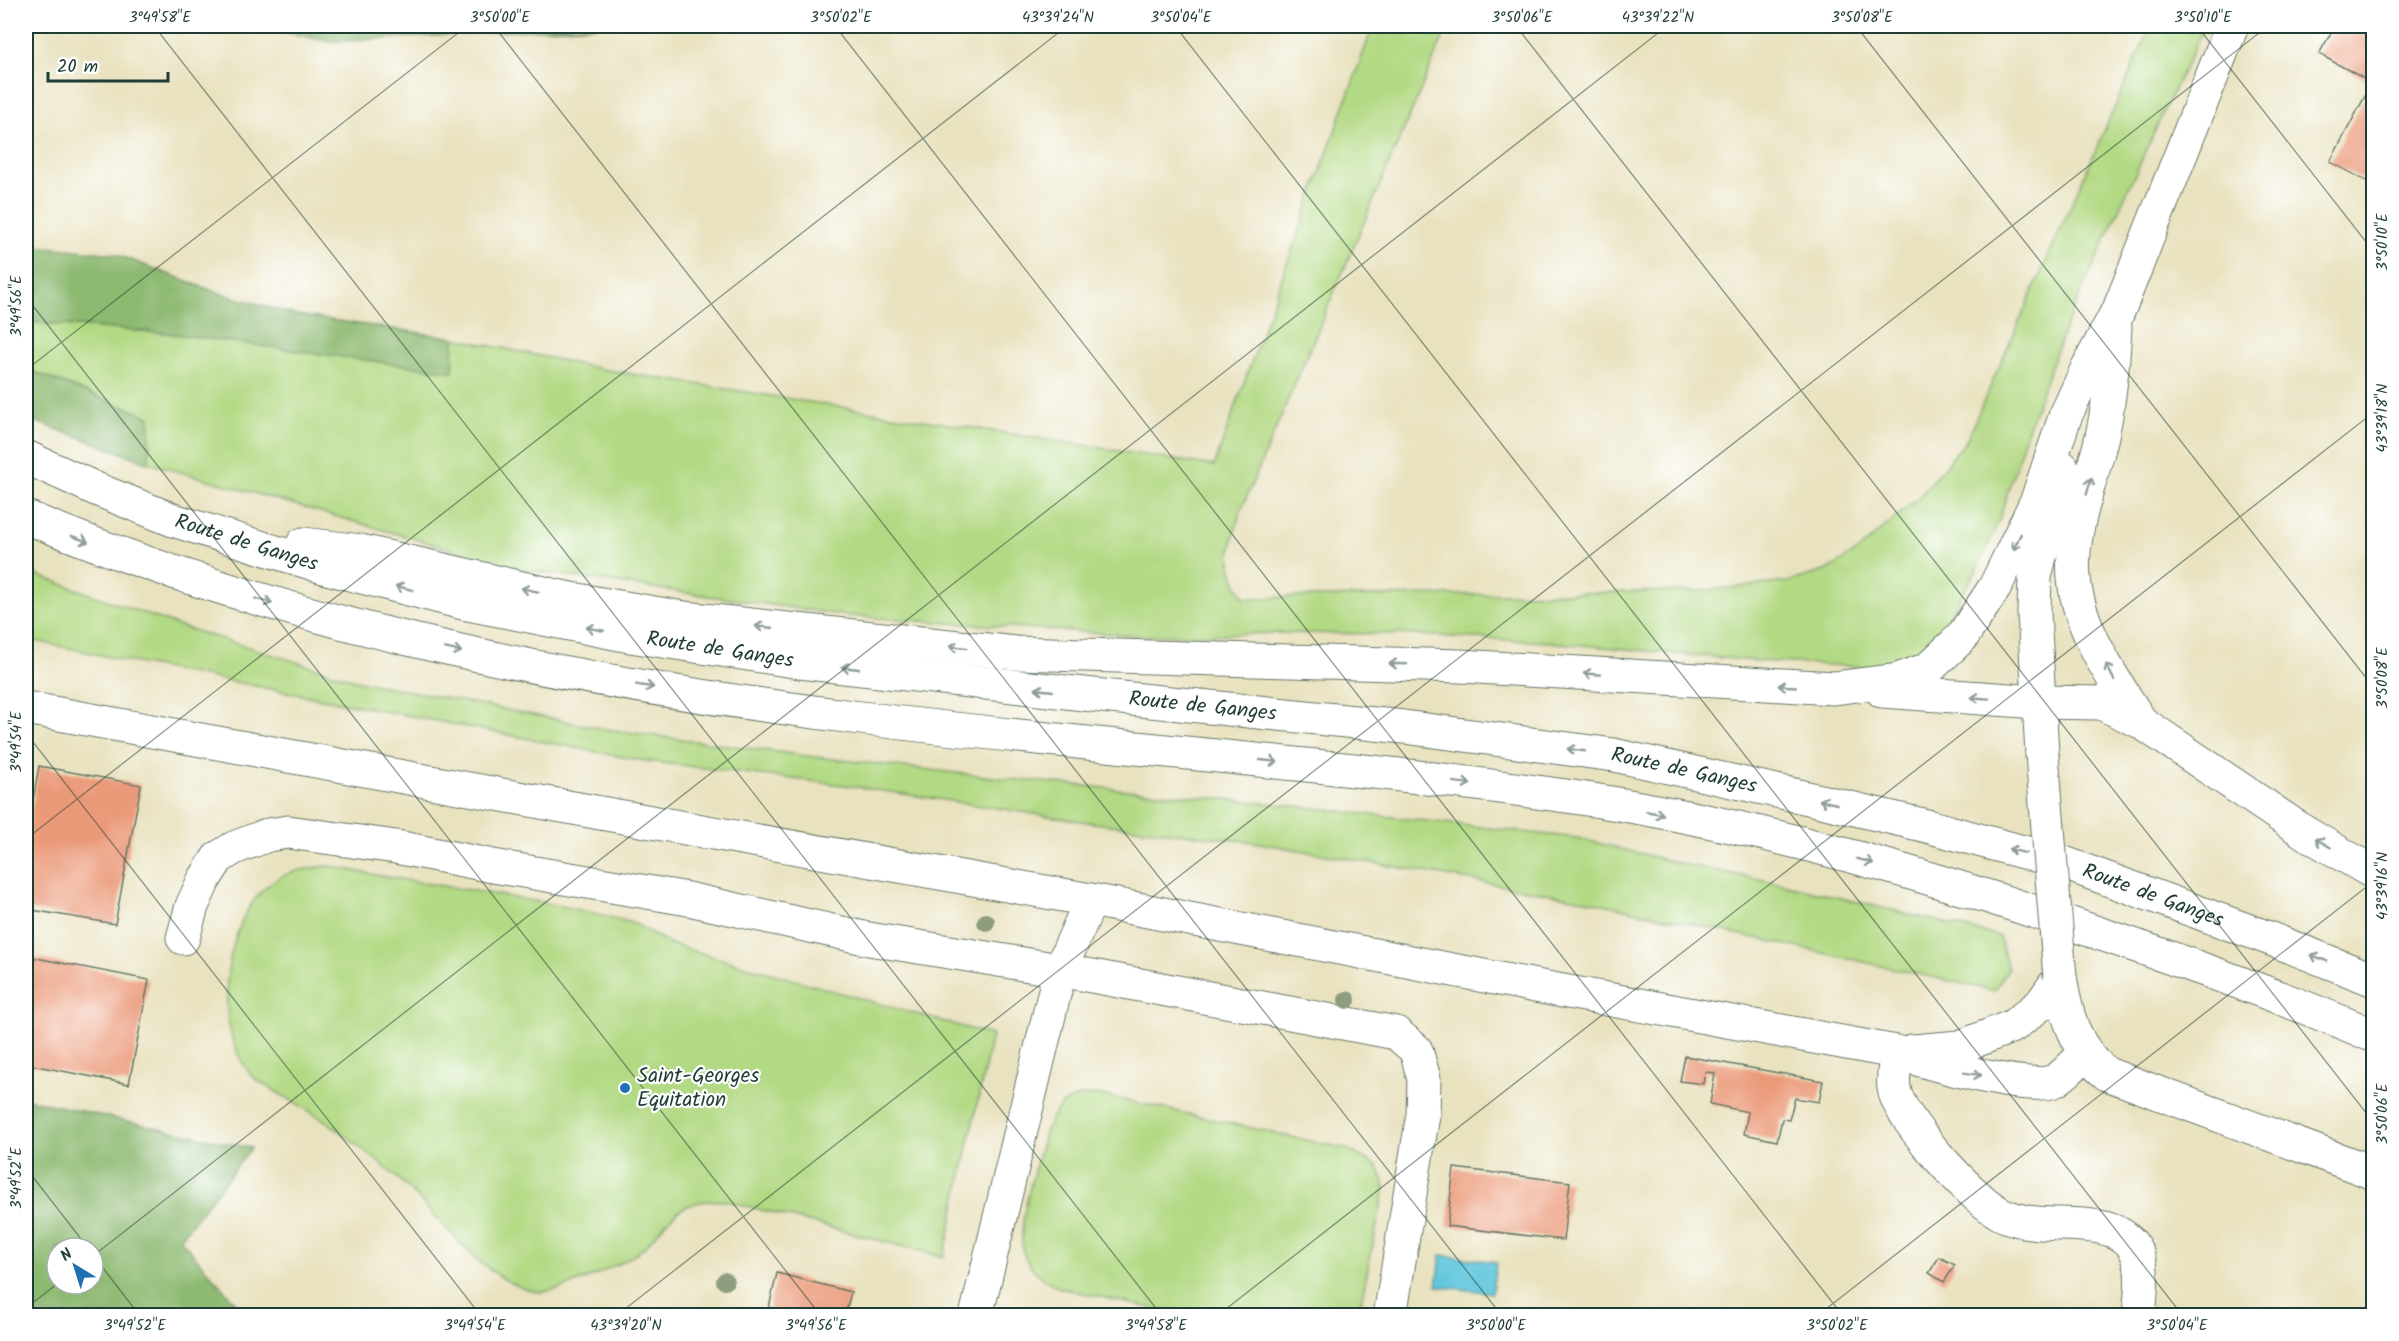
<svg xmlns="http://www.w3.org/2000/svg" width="2399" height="1341" font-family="Kalam,sans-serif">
<rect width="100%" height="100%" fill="#fff"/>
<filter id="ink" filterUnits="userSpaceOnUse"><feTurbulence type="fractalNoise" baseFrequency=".0167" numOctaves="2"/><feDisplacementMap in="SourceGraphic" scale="12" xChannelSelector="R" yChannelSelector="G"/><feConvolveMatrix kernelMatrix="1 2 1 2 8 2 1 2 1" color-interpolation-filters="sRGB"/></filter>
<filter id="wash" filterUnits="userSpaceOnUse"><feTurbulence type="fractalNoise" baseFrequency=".008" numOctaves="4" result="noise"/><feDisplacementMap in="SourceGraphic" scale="24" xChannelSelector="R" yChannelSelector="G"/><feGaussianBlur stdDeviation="1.35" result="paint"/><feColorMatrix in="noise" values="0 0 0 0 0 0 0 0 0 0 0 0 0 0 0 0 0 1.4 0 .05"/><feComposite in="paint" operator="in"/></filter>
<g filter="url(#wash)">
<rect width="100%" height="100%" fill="#e9e2bf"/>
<!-- green -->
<path fill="#b2d983" stroke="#688b5c" stroke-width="1.5" d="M1373,26H1448L1241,510C1230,547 1223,563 1244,598L1698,591L1788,582L1828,570L1861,548L1918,498L1966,441L2151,26H2205L2169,100L2065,328L2024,440L1998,523L1975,573L1938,633L1921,650L1886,668L1757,661L1549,642L1400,634L1282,633L1143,636L849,616L520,569L149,463L150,417L26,369V322L166,333L278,346L296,315L454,338L607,370L1214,466Z
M26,571L179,626L359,681L605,729L807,756L1010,779L1287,805L1577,838L1683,864L1783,884L1999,936L2008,969L1994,991L1585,900L1253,842L1094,823L851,786L638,760L137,663L26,639Z
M330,866C428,887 531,895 629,922C646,927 660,941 677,946C782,977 887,1006 992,1035L944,1257L727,1201C713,1201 700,1200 687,1206C669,1214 656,1237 641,1250C624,1264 554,1297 533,1291C482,1279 445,1224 409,1189C387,1168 363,1149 339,1131C318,1114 293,1102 270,1088C264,1084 255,1080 251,1075C213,1031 222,935 260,893C279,872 303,868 330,866Z
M1090,1095L1106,1096L1347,1149L1378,1166L1385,1186L1361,1302L1356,1315H1183L1060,1288C1045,1281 1030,1271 1024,1254C1015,1228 1037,1163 1044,1135C1052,1111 1064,1097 1090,1095Z"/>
<!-- forest -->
<path fill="#8db971" stroke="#567b52" stroke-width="1.5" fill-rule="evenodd" d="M259,26H597L329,42Z
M26,245L115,254L219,293L296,315L454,338L453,372L166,333L26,322Z
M26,369L150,417L149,463L26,418Z
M26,1099L251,1148L180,1239L246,1315H26ZM57,1248H93V1284H57Z"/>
<!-- water -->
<path fill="#60c6dd" stroke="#408288" stroke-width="1.5" d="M1441,1255L1496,1262L1492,1293L1437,1286Z"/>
<g id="blocks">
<!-- building -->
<path fill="#eb9a79" d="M2335,26H2374V185L2330,162L2372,83L2319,54Z
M39,766L141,785L115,924L26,909V839Z
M26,956L149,980L129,1084L26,1064Z
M1685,1056L1823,1081L1819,1102L1795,1098L1789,1120L1782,1119L1777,1141L1744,1134L1748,1112L1710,1104L1715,1073L1705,1072L1703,1084L1680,1081Z
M1454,1168L1570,1182L1563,1240L1447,1226Z
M1939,1257L1955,1265L1944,1282L1929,1273Z
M777,1273L851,1292L845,1316H767Z"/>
</g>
</g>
<g filter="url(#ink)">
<use href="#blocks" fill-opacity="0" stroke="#667765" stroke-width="1.5"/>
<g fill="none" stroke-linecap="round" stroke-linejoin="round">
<!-- minor casing -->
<g stroke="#667765" stroke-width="35">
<path id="minor" d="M2106,342L2232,26
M26,708L595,812L1091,900L1541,987L1896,1052C1924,1062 2028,1092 2054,1081C2063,1077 2077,1061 2085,1054
M2042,754L2034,613L2035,577L2062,467
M183,938L192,906L204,880L218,858L234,848L268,835L288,832L396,847L493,866L688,899L869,939L1060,970L1091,900
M2060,977C2066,1015 2075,1049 2107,1074L2374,1173
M1913,1051L1960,1047L2013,1026L2041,1004L2060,977
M1896,1052C1896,1063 1892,1077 1894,1088C1897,1117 1972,1198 1998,1212C2005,1217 2015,1219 2023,1221C2055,1228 2105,1217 2129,1241C2147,1260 2141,1292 2139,1316
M976,1316L1060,970L1396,1033L1416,1050L1424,1079L1423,1115L1390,1316"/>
</g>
<!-- major casing -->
<g stroke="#667765" stroke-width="35">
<g id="major">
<path d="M2115,327C2113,364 2110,400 2102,436C2091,485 2067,536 2075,587C2083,635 2115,682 2141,722"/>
<path id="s1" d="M26,457L96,489L173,520L327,568L463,603L630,636L800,662L1102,696L1404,727L1614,755L1808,798L1927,826L2064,863L2271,939L2374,980"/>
<path d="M26,517C292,627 576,683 861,718C1098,748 1336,763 1573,797C1753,823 1929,875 2101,934C2193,965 2284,997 2374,1036"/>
<path d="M303,544L361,551L566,598L684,618L1016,653L1460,666L1834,688L1898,680L1928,669L1962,637L1995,587L2037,500L2065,417L2088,367L2115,316"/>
<path d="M1882,691L2038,702L2101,703L2141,722L2304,832L2374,873"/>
</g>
</g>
<!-- minor -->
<use href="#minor" stroke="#fff" stroke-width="33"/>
<!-- major -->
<use href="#major" stroke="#fff" stroke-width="33"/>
<!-- minor-bridge casing -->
<g stroke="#667765" stroke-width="35" stroke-linecap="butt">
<path id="minor-bridge" d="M2042,754L2060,977"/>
</g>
<!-- minor-bridge -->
<use href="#minor-bridge" stroke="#fff" stroke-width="33"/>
</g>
<!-- trees -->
<g fill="#8e9d7e">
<circle cx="986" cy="922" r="9"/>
<circle cx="1347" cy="1000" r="9"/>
<circle cx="725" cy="1281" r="9"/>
</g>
<!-- one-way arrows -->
<defs><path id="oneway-shaft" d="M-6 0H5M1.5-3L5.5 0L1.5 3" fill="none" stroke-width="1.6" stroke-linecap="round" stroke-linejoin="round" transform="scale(1.5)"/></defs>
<g stroke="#8f9e9a">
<use href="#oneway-shaft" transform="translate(2089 486) rotate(-75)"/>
<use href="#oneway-shaft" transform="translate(80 539) rotate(20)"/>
<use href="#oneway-shaft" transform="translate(2017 542) rotate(115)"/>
<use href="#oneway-shaft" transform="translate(404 588) rotate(-166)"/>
<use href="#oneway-shaft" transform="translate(530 590) rotate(-168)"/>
<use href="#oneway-shaft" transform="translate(264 601) rotate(15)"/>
<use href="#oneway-shaft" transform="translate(764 627) rotate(-174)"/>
<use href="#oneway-shaft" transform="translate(595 629) rotate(-169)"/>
<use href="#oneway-shaft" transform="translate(958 647) rotate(-174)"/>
<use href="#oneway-shaft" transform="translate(453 650) rotate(12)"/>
<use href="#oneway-shaft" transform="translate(1398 664) rotate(-178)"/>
<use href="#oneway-shaft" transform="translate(850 668) rotate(-174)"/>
<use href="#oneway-shaft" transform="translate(2110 672) rotate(-117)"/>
<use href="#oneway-shaft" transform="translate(1592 674) rotate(-176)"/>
<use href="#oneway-shaft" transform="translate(645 686) rotate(9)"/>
<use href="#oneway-shaft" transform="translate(1787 686) rotate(-177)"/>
<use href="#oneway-shaft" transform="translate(1044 690) rotate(-174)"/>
<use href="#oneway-shaft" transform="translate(1980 698) rotate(-176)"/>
<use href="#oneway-shaft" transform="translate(1576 750) rotate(-172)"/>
<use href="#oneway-shaft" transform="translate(1269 761) rotate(6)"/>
<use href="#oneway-shaft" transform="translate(1462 783) rotate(7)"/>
<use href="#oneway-shaft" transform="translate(1828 802) rotate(-167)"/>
<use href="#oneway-shaft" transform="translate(1655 813) rotate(11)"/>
<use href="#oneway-shaft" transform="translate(2323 843) rotate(-150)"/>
<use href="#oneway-shaft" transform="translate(2017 851) rotate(-165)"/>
<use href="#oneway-shaft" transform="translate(1865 861) rotate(15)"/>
<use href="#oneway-shaft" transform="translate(2319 958) rotate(-158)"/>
<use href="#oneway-shaft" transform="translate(1973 1074) rotate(9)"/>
</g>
</g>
<!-- ticks -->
<path fill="none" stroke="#1f3d34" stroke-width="1.5" stroke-opacity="0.45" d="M154,26L1162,1316M494,26L1502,1316M835,26L1843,1316M1175,26L2183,1316M1516,26L2374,1123M1856,26L2374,688M2197,26L2374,252M26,297L821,1316M26,370L467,26M26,733L481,1316M26,839L1067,26M26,1168L88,1248M93,1255L140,1316M93,1256L1667,26M26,1308L57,1284M616,1316L2268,26M1217,1316L2374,412M1817,1316L2374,881"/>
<!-- markers -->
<circle fill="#1f6fb2" stroke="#fff" stroke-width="2" cx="625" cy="1088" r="6"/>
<g text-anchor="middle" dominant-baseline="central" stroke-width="4.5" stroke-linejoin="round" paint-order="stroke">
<!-- street labels -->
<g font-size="21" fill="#1f3d34" stroke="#fff">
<text stroke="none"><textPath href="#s1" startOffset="237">Route de Ganges</textPath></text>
<text stroke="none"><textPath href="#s1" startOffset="723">Route de Ganges</textPath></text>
<text stroke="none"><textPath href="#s1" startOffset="1209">Route de Ganges</textPath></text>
<text stroke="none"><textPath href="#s1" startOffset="1695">Route de Ganges</textPath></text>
<text stroke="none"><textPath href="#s1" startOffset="2181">Route de Ganges</textPath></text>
</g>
<!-- poi labels -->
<g font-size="21" fill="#1f3d34" stroke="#fff" text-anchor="start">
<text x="637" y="1076">Saint-Georges<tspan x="637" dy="24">Equitation</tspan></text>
</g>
</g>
<!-- margin -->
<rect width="2399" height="1341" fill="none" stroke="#fff" stroke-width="66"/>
<!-- north arrow -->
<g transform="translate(75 1266) rotate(322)"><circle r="28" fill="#ffffff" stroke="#a5b1ae" stroke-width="1.5"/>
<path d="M0-4.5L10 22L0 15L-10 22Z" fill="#1f6fb2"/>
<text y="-9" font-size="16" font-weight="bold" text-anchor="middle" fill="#1f3d34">N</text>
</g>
<!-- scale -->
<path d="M48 72v9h120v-9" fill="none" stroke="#1f3d34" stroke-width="3"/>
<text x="57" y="72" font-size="18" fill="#1f3d34" stroke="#ffffff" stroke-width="4.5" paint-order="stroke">20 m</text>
<rect x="33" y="33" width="2333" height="1275" fill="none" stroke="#1f3d34" stroke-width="2"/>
<g font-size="15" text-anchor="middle" fill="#1f3d34">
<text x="160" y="22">3°49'58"E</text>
<text x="500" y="22">3°50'00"E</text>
<text x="841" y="22">3°50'02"E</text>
<text x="1058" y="22">43°39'24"N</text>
<text x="1181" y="22">3°50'04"E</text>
<text x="1522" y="22">3°50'06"E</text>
<text x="1658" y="22">43°39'22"N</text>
<text x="1862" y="22">3°50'08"E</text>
<text x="2203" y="22">3°50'10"E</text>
<text transform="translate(2382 242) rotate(-90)" y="5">3°50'10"E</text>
<text transform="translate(16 306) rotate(-90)" y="5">3°49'56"E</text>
<text transform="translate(2382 418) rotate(-90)" y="5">43°39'18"N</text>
<text transform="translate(2382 678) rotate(-90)" y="5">3°50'08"E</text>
<text transform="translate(16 742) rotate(-90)" y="5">3°49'54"E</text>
<text transform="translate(2382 886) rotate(-90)" y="5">43°39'16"N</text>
<text transform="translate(2382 1114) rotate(-90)" y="5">3°50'06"E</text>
<text transform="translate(16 1178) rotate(-90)" y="5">3°49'52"E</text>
<text x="135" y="1330">3°49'52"E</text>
<text x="475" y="1330">3°49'54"E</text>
<text x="626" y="1330">43°39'20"N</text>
<text x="816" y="1330">3°49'56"E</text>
<text x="1156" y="1330">3°49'58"E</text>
<text x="1496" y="1330">3°50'00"E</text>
<text x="1837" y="1330">3°50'02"E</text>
<text x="2177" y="1330">3°50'04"E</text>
</g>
</svg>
